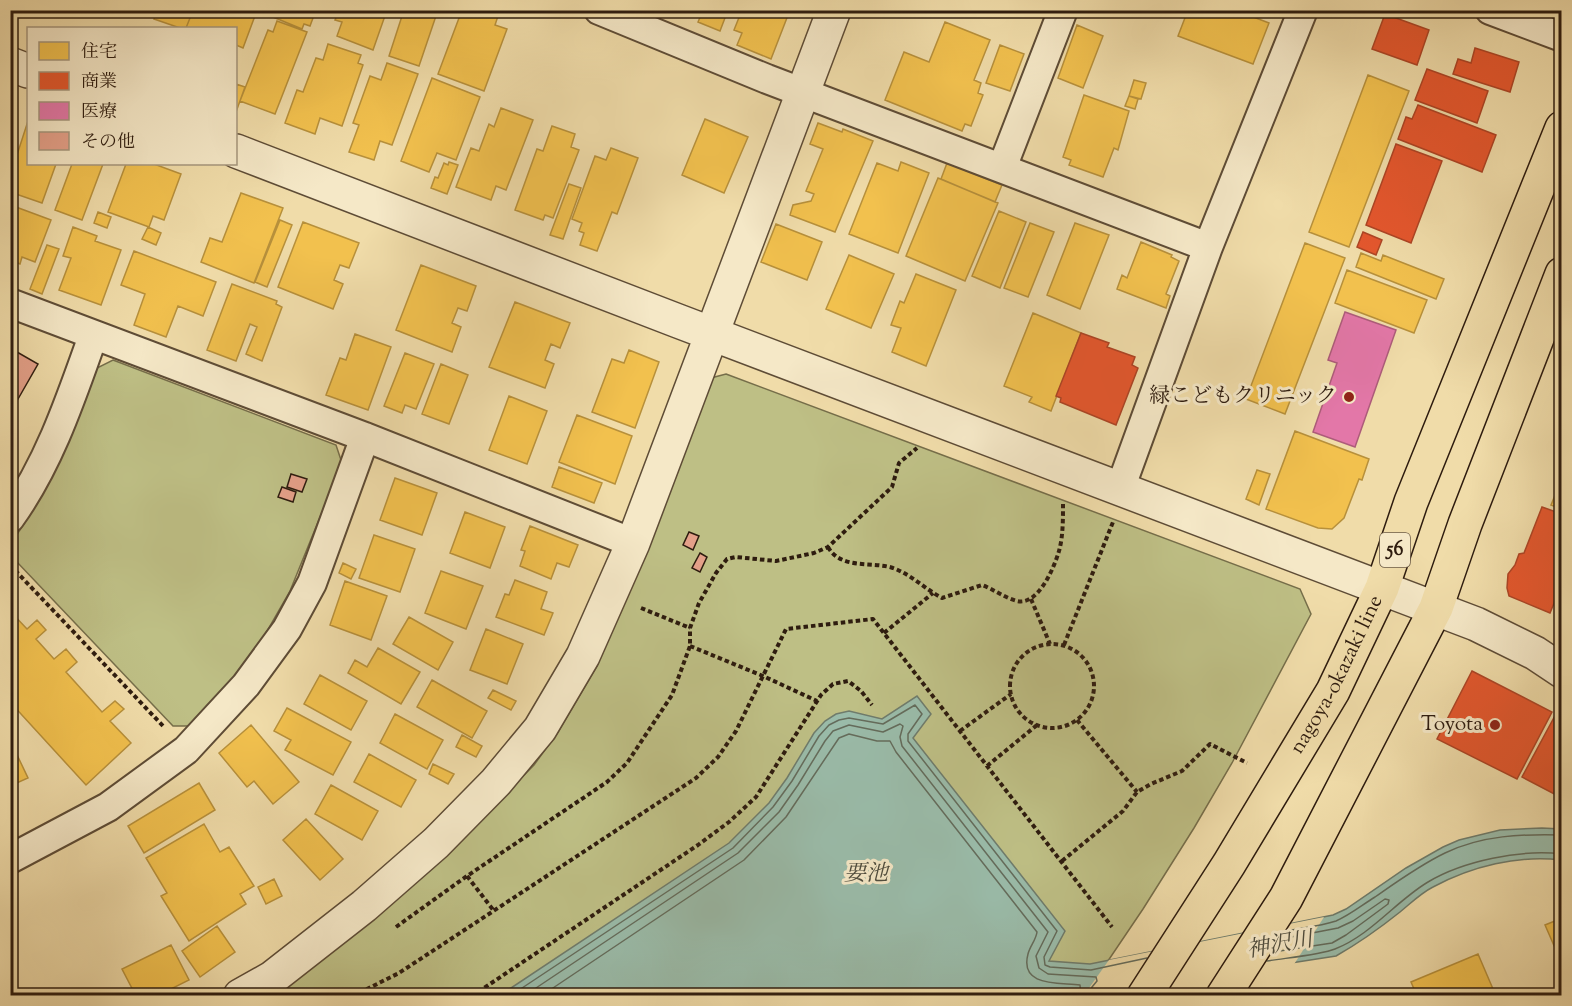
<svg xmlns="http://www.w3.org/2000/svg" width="1572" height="1006" font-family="'Sorts Mill Goudy','Noto Serif JP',serif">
<rect width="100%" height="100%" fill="#f0dca9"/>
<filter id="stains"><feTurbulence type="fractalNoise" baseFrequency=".00333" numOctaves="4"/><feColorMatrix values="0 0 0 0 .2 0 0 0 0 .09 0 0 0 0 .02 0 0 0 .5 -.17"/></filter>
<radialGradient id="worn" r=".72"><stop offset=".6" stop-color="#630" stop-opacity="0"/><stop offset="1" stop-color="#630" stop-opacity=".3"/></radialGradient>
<!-- green -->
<path fill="#bebf85" stroke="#766e4a" stroke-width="1.5" d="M113,360L336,445L342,463L290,591L259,645L227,687L191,726H173L16,561L14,539L40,499L61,457L97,368Z
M726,374L1300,589L1311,614L1232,763L1194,828L1143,909L1085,995L274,996L466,834L534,765L558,732L597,666L711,378Z"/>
<!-- water -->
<path fill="#9abcaa" stroke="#6f7c6c" stroke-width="1.5" d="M917,696L931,714L913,738L1065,931L1049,961L1090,964L1333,915L1346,909L1406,868L1443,847L1459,840L1500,830L1542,828L1561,829V860C1518,855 1472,866 1433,887C1421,893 1411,903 1400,912C1380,928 1359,943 1336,956L1086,995L499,996L729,843L769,803L787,778L814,733L825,721L836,714L849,711L882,719Z"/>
<!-- pier -->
<path fill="#f0dca9" d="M1324,917L1293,966L1105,996L1084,995L1109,960Z"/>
<!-- homes -->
<path fill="#f2c14e" stroke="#b7903b" stroke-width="1.5" d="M158,10H185L192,13L186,28H180L154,19Z
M185,10H251L256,13L243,48L236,45V28H186L192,13Z
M276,10H316L310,26L304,24L302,29L273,17Z
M339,10H387L373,50L337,36L342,22L335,20Z
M395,10H438L419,66L389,56L402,16L394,14Z
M462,10H500L495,25L507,29L484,91L438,74Z
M703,10H728L720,31L698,22Z
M742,10H790L771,59L737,45L742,33L734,30Z
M1188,10H1235L1269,23L1253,64L1178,36Z
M277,21L307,32L275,114L240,101L268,30L273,32Z
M945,22L990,40L974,80L981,83L978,93L983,95L971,126L965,124L962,131L885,100L904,52L929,62Z
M1077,25L1103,36L1083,88L1058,78Z
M328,44L361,55L358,63L363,65L342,126L320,118L315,134L285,123L297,90L303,92L316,58L323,60Z
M1000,45L1024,54L1010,91L986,83Z
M387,63L418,74L392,145L380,141L374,160L349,152L359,125L353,123L370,76L381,80Z
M1368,75L1409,91L1349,247L1309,232Z
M432,78L480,97L456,160L437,153L429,172L401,161Z
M1134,80L1146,83L1141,99L1129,96Z
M236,84L245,87L236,112Z
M1084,95L1129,111L1118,150L1114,148L1103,177L1069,165L1071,160L1063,157Z
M1129,96L1138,99L1135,109L1125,106Z
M501,108L533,120L506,190L496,186L491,200L456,187L471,148L479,151L489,124L494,127Z
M705,119L748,137L724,193L682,175Z
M28,121V164H56L42,203L10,192V157L16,158Z
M818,123L842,132L843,129L873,141L835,232L790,215L793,205L811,201L814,194L806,191L823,149L810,144Z
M552,126L575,134L571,147L579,150L553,218L545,215L543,220L515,210L537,149L543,151Z
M611,148L638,158L617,214L612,212L597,251L580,245L584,233L579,231L582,223L572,219L595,156L606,160Z
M449,162L458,165L447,194L431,188L435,177L438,178L444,163L448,165Z
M901,162L929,173L898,253L849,234L877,163L898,171Z
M947,163L1002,185L995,202L941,179Z
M72,164H103L82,220L55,210Z
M126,164H154L181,174L164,220L153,216L149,227L108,212Z
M938,178L998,203L965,281L906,256Z
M569,184L581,188L563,239L550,235Z
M241,193L283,208L254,283L201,262L210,238L222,242Z
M16,207L51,220L35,262L22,257L20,264L10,260V220Z
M999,211L1026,222L1000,288L972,276Z
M98,212L111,217L107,228L94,223Z
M280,220L292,225L267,287L255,282Z
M303,222L359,243L349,268L340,265L334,280L343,284L333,309L278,287Z
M1030,223L1054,232L1028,297L1004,288Z
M1075,223L1109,235L1080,309L1047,295Z
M776,224L822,242L807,280L761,262Z
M73,227L97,236L95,241L121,250L101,305L59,290L71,258L63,256Z
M148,227L161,233L156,245L142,239Z
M1141,242L1172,255L1171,257L1179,261L1166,294L1170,296L1166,308L1117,289L1122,275L1127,278Z
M1305,243L1345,258L1285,414L1246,399Z
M47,245L59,249L42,294L30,289Z
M134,251L216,282L203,316L178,306L166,337L134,325L145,294L121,285Z
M1361,253L1381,261L1383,255L1444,279L1436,299L1356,267Z
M849,255L894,274L871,328L826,309Z
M421,265L476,286L467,311L458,308L452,323L461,327L452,352L396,330Z
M1347,270L1427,300L1414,333L1335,303Z
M916,274L956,290L926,366L892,352L901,328L891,325L900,301L904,303Z
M232,284L277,301L276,304L282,307L262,361L246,354L257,327L250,324L236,361L207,350Z
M515,302L570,323L560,348L551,344L545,360L554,364L545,388L489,367Z
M1033,313L1081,333L1051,411L1029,402L1032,397L1004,386Z
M355,334L391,347L368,410L326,395L340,358L346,360Z
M629,350L659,362L635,428L592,412L612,359L624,363Z
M405,353L434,364L416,409L405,405L402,413L384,406Z
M441,364L468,375L449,424L422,414Z
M509,396L547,411L527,464L489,450Z
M577,415L632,436L615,484L559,462Z
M1295,431L1369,459L1362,480L1359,479L1344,518L1332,529L1318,528L1266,509Z
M559,467L602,483L594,503L552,487Z
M1257,470L1270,474L1259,505L1246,499Z
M395,478L437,493L422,535L380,520Z
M1562,478V509L1551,505Z
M465,512L505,527L490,568L450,553Z
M530,526L578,545L569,567L557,563L551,579L520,566L525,551L521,550Z
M374,535L415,549L400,592L359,578Z
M343,563L356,569L351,579L339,573Z
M441,571L483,586L466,629L425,613Z
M515,580L547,592L541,609L553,613L544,635L496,617L505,594L509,595Z
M345,581L387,596L371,640L330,625Z
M10,611L27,629L37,620L46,630L36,639L54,659L66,649L77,662L66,672L102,712L115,701L124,709L110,721L131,743L86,785L10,702Z
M409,617L453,642L438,670L393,644Z
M486,629L523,644L507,684L470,670Z
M378,648L420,672L401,704L348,673L355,660L367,667Z
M320,675L367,701L351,730L304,704Z
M432,680L487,711L472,738L417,707Z
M493,690L516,701L511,710L488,698Z
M287,708L351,742L333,775L285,750L291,740L274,731Z
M395,714L443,740L427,769L380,743Z
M251,725L299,782L273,804L254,781L247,787L219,753Z
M462,735L482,746L476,757L456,747Z
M10,740L28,778L10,786Z
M369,754L416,780L401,807L354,782Z
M433,764L454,774L448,784L429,774Z
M199,783L215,810L144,853L128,826Z
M331,785L378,811L362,840L315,814Z
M306,819L343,859L320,880L283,840Z
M204,824L220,852L229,847L254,886L240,894L246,904L189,941L161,896L167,893L146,858Z
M274,879L282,896L266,904L258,887Z
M1562,918V964L1545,925Z
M217,926L235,952L200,977L182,951Z
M171,945L189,980L157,996H136L122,969Z
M1478,954L1496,996H1417L1411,982Z"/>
<!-- shops -->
<path fill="#e4572e" stroke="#ad4525" stroke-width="1.5" d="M1385,14L1429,30L1417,65L1372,49Z
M1475,48L1519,62L1510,92L1453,74L1458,59L1471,63Z
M1427,69L1488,91L1477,123L1415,100Z
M1418,105L1496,135L1482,172L1398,139L1406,117L1412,119Z
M1396,144L1442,161L1411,243L1366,225Z
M1363,232L1382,240L1376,255L1357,247Z
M1081,333L1109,343L1107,347L1135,357L1132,365L1138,368L1116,425L1060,402L1061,398L1056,396Z
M1542,507L1562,514V584L1550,613L1509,596L1507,588L1508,574L1515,565L1519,554L1524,553Z
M1472,671L1552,712L1517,779L1437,739Z
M1558,710L1562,713V798L1522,777Z"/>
<!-- health -->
<path fill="#e377a8" stroke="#ad5c7a" stroke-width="1.5" d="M1345,312L1396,330L1355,447L1313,432L1337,363L1328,360Z"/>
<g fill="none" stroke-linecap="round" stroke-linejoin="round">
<!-- shore -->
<path stroke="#646c5c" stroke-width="1.5" d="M1286,931C1302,928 1321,926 1336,921C1350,915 1362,905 1375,897C1398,881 1420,865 1445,853C1482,835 1522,834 1562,835
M1273,952L1332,943L1346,935L1388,904L1389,900L1385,899L1353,921L1338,928L1281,939
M1267,961C1285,958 1320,955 1335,949C1371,935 1396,901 1428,882C1463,861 1521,849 1562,854
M510,996L733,848L773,807L792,781L819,736L829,725L839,720L849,718L883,724L915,705L922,714L908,734V741L1057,931L1044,957L1045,965L1050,967L1091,970L1147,958
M524,996L738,853L779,812L798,785L825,741L833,731L849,725L883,732L900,724L903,726L900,737L902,746L1048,932L1036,956L1039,968L1048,974L1096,977L1097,981L1092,987L1090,996
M541,996L744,860L786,817L839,738L849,734L877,741H890L896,752L1037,932C1036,940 1030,946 1028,954C1019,988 1061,982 1080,985L1081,996"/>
</g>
<!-- building -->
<path fill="#e4a089" stroke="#2e1c0f" stroke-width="1.5" d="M10,348L38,364L10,413Z
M291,474L307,479L302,492L287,487Z
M282,487L296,492L293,502L278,497Z
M689,532L699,536L693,550L683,545Z
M700,553L707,557L700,572L692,568Z"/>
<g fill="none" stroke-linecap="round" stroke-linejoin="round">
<!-- minor casing -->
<g stroke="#5e4c36" stroke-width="32">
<path id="minor" d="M599,10L767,79L1208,247
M1490,10L1562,37
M1002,168L1063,10
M10,303L365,437L633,543
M1120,489L1208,247L1303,10
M10,518C49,464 71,398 93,336
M10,859L108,807L186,750L246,685L287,629L312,583L365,437"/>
</g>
<!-- tertiary casing -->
<g stroke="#5e4c36" stroke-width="36">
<path id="tertiary" d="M10,64L28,71
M236,151L678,321L1476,624L1535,653L1562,671
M240,996L272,978L364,906L436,843L496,782L540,729L583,656L633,543L834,10"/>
</g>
<!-- primary casing -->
<g stroke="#2e1c0f" stroke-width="36">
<g id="primary">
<path id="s1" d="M1144,996L1229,864L1333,691L1382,588L1411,502L1562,128"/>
<path d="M1223,996L1286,898L1436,608L1465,524L1562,274"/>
</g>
</g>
<!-- path -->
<path stroke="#2e1c0f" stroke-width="4" stroke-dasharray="4.5 3" stroke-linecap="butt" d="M828,547C841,570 872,561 893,568C912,575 925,589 942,598L982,585C993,589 1005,598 1017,601C1038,606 1054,568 1059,551C1063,537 1063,520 1063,504
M10,565L163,726
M1031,599L1050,644
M641,608L690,628
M884,633L933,593
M1010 686a42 42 0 1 1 84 0a42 42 0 1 1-84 0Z
M1064,645L1113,522
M690,646L763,676L817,701
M1077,720L1137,792
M960,731L1011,694
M987,766L1037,725
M1062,861L1123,811L1137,792L1151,784L1182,771L1210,744L1247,763
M467,876L494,911
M396,927L467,876L607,782L627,763L672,695L690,646V628L699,603L716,573L727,559L736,557L776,561L814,553L828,547L892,487L899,463L917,448
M353,996L399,973L696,778L718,757L736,731L786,629L873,619L1112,927
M472,996L698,845L729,822L756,797L821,695L833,684L848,681L861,691L872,705"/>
<!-- minor -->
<use href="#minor" stroke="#f5e8c7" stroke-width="28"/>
<!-- tertiary -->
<use href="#tertiary" stroke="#f5e8c7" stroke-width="33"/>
<!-- primary -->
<use href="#primary" stroke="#f0dca9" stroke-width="33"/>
</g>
<!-- markers -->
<g fill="#8f2418" stroke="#f5e8c7" stroke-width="2">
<circle cx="1349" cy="397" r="6"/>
<circle cx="1495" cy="725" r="6"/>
</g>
<g text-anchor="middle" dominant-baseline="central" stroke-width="6" stroke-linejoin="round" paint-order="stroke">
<!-- shield labels -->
<rect fill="#f5e8c7" stroke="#6a5946" stroke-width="1.5" x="1380" y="533" width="30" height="34" rx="4.5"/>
<g font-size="20" font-weight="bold" fill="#2e1c0f">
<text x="1395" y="550">56</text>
</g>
<!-- poi labels -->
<g font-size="21" fill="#2e1c0f" stroke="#f5e8c7" text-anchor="end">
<text x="1337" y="397">緑こどもクリニック</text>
<text x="1483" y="725">Toyota</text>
</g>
<!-- street labels -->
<g font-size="21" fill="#2e1c0f" stroke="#f5e8c7">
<text stroke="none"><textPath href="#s1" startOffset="375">nagoya-okazaki line</textPath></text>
</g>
<!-- water labels -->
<g font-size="22" font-style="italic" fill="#4e4c3e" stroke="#f5e8c7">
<text x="866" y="875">要池</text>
<text transform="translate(1280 946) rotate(-10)">神沢川</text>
</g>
</g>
<!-- margin -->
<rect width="1572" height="1006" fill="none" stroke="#f0dca9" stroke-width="36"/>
<rect x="12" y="12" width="1548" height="982" fill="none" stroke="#2e1c0f" stroke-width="3"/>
<rect x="18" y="18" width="1536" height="970" fill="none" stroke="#2e1c0f" stroke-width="1.5"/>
<!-- legend -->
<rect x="27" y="27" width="210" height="138" fill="#f5e8c7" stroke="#a5967d" stroke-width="1.5"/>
<rect x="39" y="42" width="30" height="18" fill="#f2c14e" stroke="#a5967d" stroke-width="1.5"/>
<text x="81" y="57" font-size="18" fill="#2e1c0f">住宅</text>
<rect x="39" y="72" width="30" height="18" fill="#e4572e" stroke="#a5967d" stroke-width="1.5"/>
<text x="81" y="87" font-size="18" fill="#2e1c0f">商業</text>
<rect x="39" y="102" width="30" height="18" fill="#e377a8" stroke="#a5967d" stroke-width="1.5"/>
<text x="81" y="117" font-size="18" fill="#2e1c0f">医療</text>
<rect x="39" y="132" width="30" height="18" fill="#e4a089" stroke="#a5967d" stroke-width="1.5"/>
<text x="81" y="147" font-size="18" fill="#2e1c0f">その他</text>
<rect width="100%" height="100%" filter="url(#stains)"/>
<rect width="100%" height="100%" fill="url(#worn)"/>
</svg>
